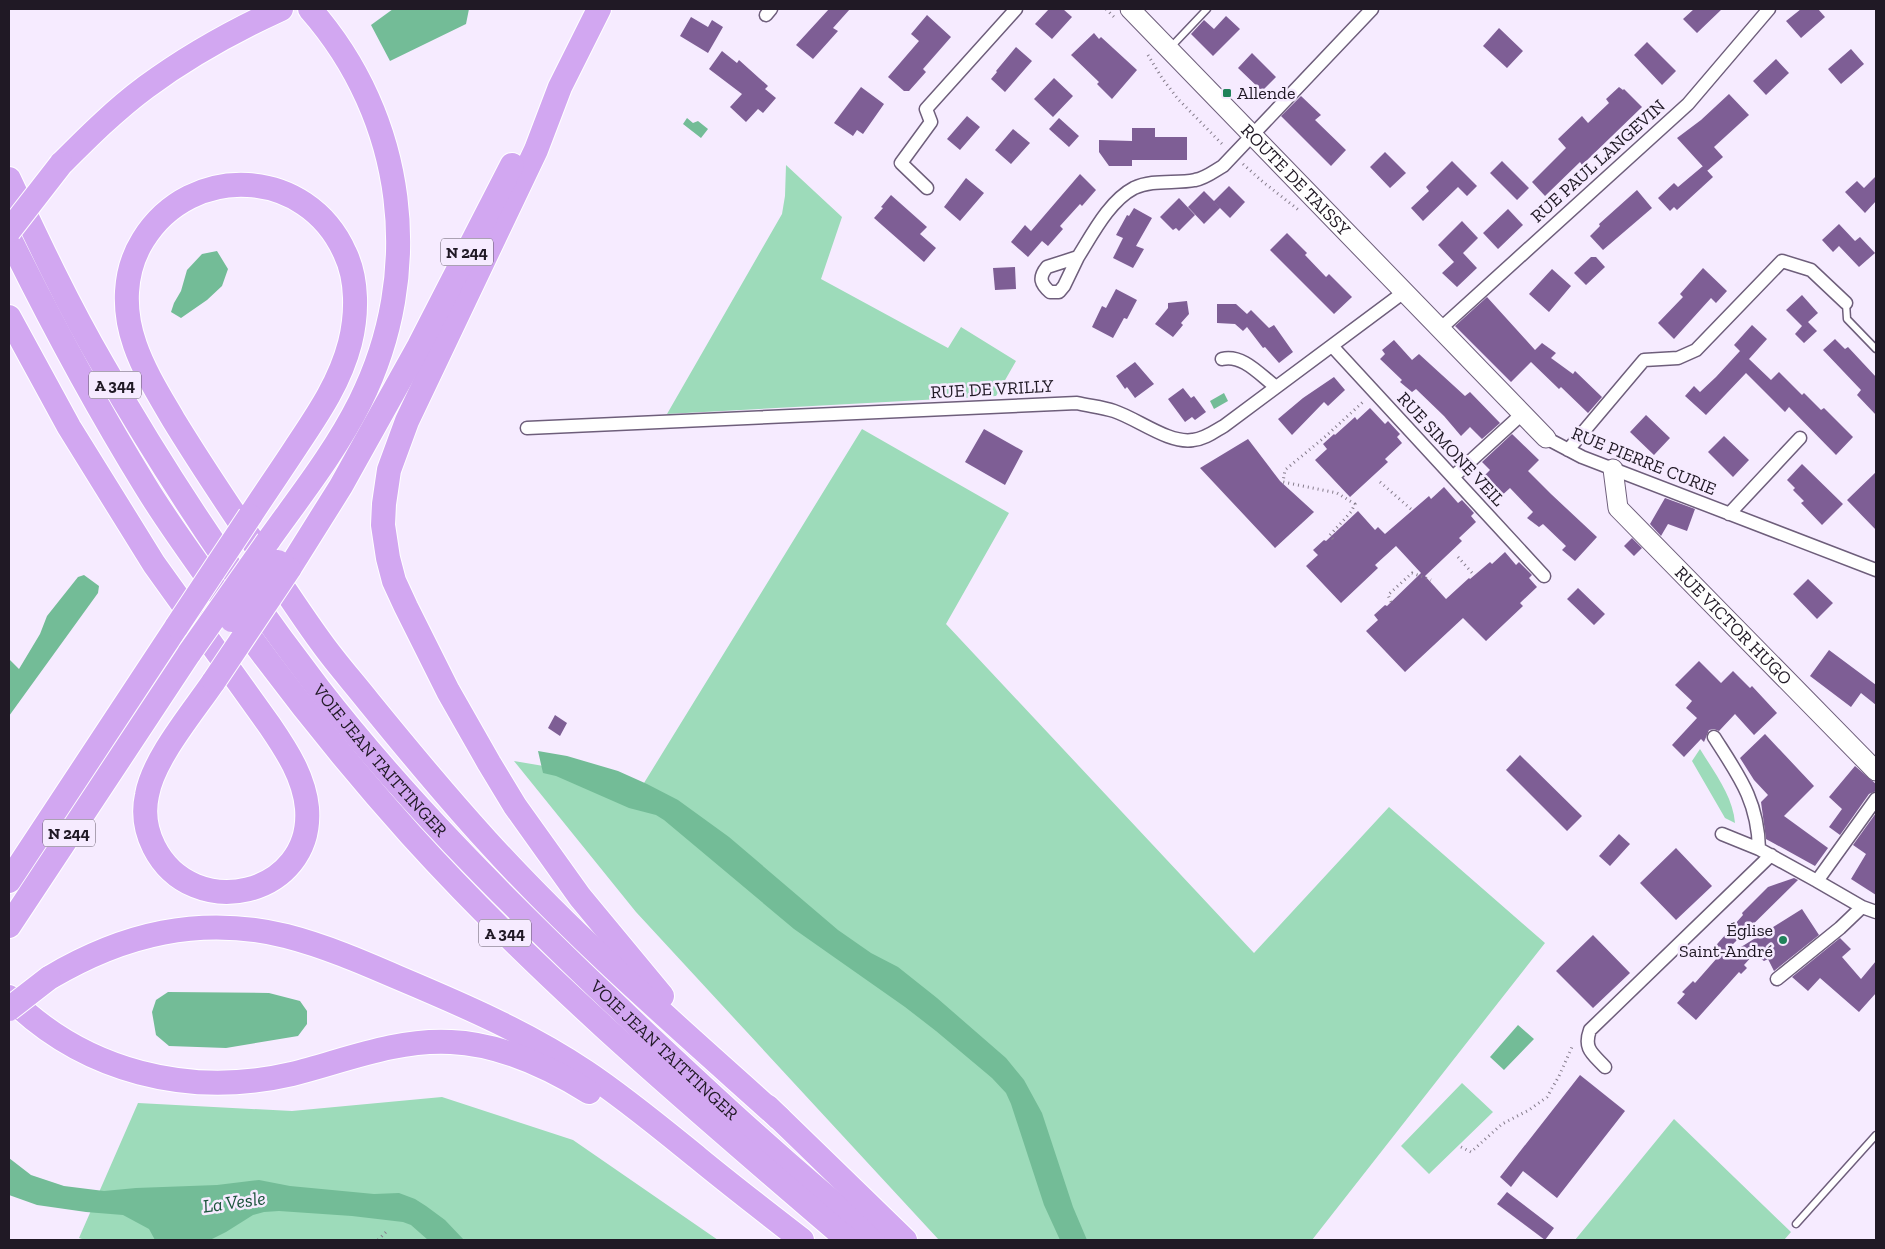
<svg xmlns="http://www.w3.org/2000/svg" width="1885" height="1249" font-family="'Zilla Slab',serif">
<rect width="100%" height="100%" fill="#f6ebff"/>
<!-- green -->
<path fill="#9ddbba" d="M786,165L842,217L821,279L948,348L961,327L1016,361L996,396L667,414L782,214L785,196Z
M862,429L1009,513L946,624L1254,953L1389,807L1545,943L1312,1240H939L636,912L514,761L644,783Z
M1700,749C1714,772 1733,796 1735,823L1725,818L1692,761Z
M1462,1083L1493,1112L1429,1174L1401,1146Z
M442,1097L573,1140L718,1240H85L79,1238L138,1103L292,1111Z
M1674,1119L1791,1232L1784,1240H1575Z"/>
<!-- water -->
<path fill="#73bc97" d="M393,9H469L466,24L390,61L371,25Z
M687,118L693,123L698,121L708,129L701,138L683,124Z
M217,251L228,269L222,286L207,300L181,318L171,312L174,303L181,291L187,270L202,254Z
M1224,393L1228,401L1214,409L1210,401Z
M84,575L99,586L98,593L9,716V659L19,669L40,634L47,616L78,577Z
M538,751L567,756L618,771L647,784L678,800L729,837L838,930L871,953L898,967L937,998L1006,1058L1024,1080L1042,1113L1073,1207L1087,1240H1060L1044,1205L1011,1104L1006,1093L992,1078L936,1031L905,1007L794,929L664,820L656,815L629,808L556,776L543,773Z
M168,992L269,993L300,1001L307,1011V1024L298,1036L226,1048L169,1046L156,1035L152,1012L156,1000Z
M1518,1025L1534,1039L1504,1070L1490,1057Z
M9,1158L31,1175L64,1186L104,1191L136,1188L217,1185L259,1180L290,1186L374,1194L399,1193L415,1199L426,1206L445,1220L464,1240H428L411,1225L403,1222L352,1216L279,1211L264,1212L253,1215L226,1232L210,1240H155L149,1229L123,1215L86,1212L37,1205L9,1195Z"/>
<!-- building -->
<path fill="#7e5e95" d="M829,9H850L833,28L838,31L813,59L796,45Z
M1049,9H1063L1072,17L1052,39L1035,24Z
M1694,9H1722L1697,33L1683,19Z
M1801,9H1818L1825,17L1801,38L1786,21Z
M927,15L951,37L923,69L926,72L909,91H904L888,77L919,41L911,34Z
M1226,16L1240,29L1213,56L1191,34L1204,20L1214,29Z
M691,17L708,27L712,20L723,27L708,53L680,36Z
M1499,28L1523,51L1507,68L1483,46Z
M1094,33L1099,39L1101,37L1137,70L1112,99L1097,84L1099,82L1071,55Z
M1647,42L1676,71L1662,85L1634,55Z
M1016,47L1032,61L1005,92L991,79L997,72L996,71Z
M1851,49L1864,64L1841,84L1828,69Z
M722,51L737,63L739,60L768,86L765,89L776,98L763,113L758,109L746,122L730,107L742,94L709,69Z
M1252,53L1276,77L1262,91L1238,68Z
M1776,59L1789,73L1766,95L1753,81Z
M1054,78L1073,96L1053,117L1034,99Z
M861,87L884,104L863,134L857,130L853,136L834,123Z
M1619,87L1623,90L1624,89L1642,107L1582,165L1580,162L1545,196L1532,182L1566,148L1558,139L1582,116L1588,123L1609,103L1606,99Z
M1729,94L1749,115L1714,147L1723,157L1707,171L1677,138L1701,120Z
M1301,96L1321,115L1315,120L1346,150L1331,166L1281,116Z
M967,116L980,127L960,150L947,139Z
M1059,118L1079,136L1069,147L1049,129Z
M1132,128H1155V137H1187V160H1132V166H1109L1099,152V140L1132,141Z
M1013,129L1030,143L1011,164L995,150Z
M1385,152L1406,173L1390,188L1370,167Z
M1452,161L1477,186L1467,196L1458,187L1423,221L1411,208L1429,191L1426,187Z
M1502,161L1529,188L1517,200L1490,173Z
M1703,166L1713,177L1677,210L1674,207L1670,211L1658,198L1674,183L1678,187Z
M1080,174L1096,190L1082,206L1080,204L1060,226L1063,229L1048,246L1042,241L1028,257L1011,242L1025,225L1031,231Z
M1876,176V201L1865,213L1845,192L1857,181L1864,188Z
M966,178L984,193L960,221L944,207Z
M1229,186L1245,202L1230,218L1214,202L1220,208L1204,224L1188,207L1204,191L1214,201Z
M1637,190L1652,208L1603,250L1590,236L1600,226L1599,224Z
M891,195L927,227L920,234L936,248L924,262L874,218L883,208L881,207Z
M1179,198L1195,215L1179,231L1176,228L1173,230L1160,217Z
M1134,208L1152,218L1136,246L1144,249L1133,268L1113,258L1123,238L1116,235L1127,215L1129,216Z
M1508,209L1523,225L1498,249L1483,233Z
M1462,221L1478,238L1463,253L1477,268L1457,287L1442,273L1454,262L1438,245Z
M1839,224L1855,241L1860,237L1875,253L1859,267L1839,246L1833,252L1822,240Z
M1287,233L1307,253L1305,255L1326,277L1329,274L1352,297L1334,314L1270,250Z
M1591,257H1596L1605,267L1586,285L1574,273Z
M1015,267L1016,289L995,290L993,268Z
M1703,268L1727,291L1716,303L1711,298L1674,339L1658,323L1683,297L1680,294Z
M1552,269L1571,286L1549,312L1529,294Z
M1116,289L1137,300L1127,319L1124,318L1113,338L1092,327L1102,306L1106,308Z
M1802,295L1818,313L1808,322L1817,331L1804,343L1795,334L1802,326L1786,310Z
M1487,297L1535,350L1542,343L1556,353L1551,358L1573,374L1575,371L1602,397L1588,413L1561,387L1559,389L1531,362L1511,382L1455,326Z
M1187,301L1189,314L1181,323L1183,325L1173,337L1155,324L1168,308V303Z
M1217,304H1236L1247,314L1251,310L1269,328L1274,325L1293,352L1279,363L1265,347L1263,348L1247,327L1243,331L1235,324L1217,323Z
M1752,325L1767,339L1749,359L1771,380L1779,372L1802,395L1804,393L1821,410L1824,408L1853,437L1836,455L1789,407L1785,412L1746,373L1706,415L1685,396L1694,386L1700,392L1716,377L1740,351L1734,345Z
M1835,339L1845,349L1848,347L1876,377V415L1857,395L1861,390L1823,350Z
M1394,340L1412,360L1419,354L1465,396L1470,392L1500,423L1482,439L1470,427L1461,436L1444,416L1416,389L1412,392L1400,382L1402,380L1380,359L1385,354L1382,350Z
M1135,362L1154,384L1135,398L1127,387L1125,389L1116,376Z
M1334,377L1345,390L1328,406L1324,402L1292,435L1278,419L1303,398Z
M1183,388L1191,398L1194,396L1206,412L1195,420L1192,417L1185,422L1168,399Z
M1370,408L1385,424L1388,421L1400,434L1397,437L1402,443L1385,459L1388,462L1350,497L1315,460L1327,449L1323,444L1334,434L1335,435L1355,417L1357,420Z
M1646,415L1670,438L1654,455L1630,432Z
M984,429L1023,451L1005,485L965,462Z
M1512,434L1539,460L1528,471L1551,494L1597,537L1575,561L1562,550L1566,546L1543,524L1539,527L1527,518L1533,512L1510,488L1499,498L1481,479L1490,470L1482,462Z
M1724,436L1749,460L1733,477L1708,452Z
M1248,439L1280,481L1314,512L1275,548L1200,468Z
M1802,464L1843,504L1822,525L1801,503L1804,501L1793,490L1795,488L1787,480Z
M1876,472V530L1847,500Z
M1444,487L1458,503L1462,500L1474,513L1471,516L1476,522L1459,538L1462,541L1425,576L1446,599L1469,578L1470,579L1490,562L1492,564L1505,552L1516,565L1519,562L1532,575L1529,578L1537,587L1520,603L1523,606L1486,641L1463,618L1405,672L1366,631L1378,620L1374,615L1385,605L1387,606L1421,573L1396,546L1375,565L1378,568L1341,603L1306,566L1318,555L1313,550L1324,540L1326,541L1358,511L1375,530L1378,527L1385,534L1429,496L1431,499Z
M1665,498L1695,509L1687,531L1668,524L1661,536L1650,524Z
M1632,538L1642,548L1634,556L1624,546Z
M1808,579L1833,603L1817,619L1793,594Z
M1578,588L1605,614L1594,625L1567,599Z
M1829,650L1876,685V705L1861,693L1851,707L1810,676Z
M1699,661L1721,683L1733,671L1750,688L1752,686L1777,713L1754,735L1735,714L1719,731L1714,729L1709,730L1704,742L1701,739L1684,757L1672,745L1697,718L1686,708L1692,701L1675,685Z
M555,715L567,723L560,736L548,728Z
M1765,734L1814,786L1784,816L1828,848L1815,866L1766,839L1761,802L1768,795L1754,780L1740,758Z
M1520,755L1582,816L1567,831L1506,770Z
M1855,766L1876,784V791L1869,794L1840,835L1829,827L1842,809L1829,797Z
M1876,813V895L1851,879L1866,854L1853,845Z
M1619,834L1630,844L1610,866L1599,856Z
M1676,848L1712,886L1676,920L1640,883Z
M1794,878L1798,880L1730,947L1733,952L1802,909L1819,935L1774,971L1768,959L1764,961L1754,954L1744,965L1747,968L1741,974L1739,972L1696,1020L1677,1003L1685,994L1682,992L1693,981L1695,983L1717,958L1710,952L1743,915L1742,913L1768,887Z
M1593,935L1630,973L1593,1008L1556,971Z
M1840,938L1851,949L1842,957L1861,979L1876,961V993L1859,1012L1820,978L1808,991L1792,977Z
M1580,1075L1625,1111L1557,1198L1523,1171L1511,1187L1500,1177Z
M1507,1192L1554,1228L1545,1240L1497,1204Z"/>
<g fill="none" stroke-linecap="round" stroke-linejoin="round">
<!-- lane casing -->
<g stroke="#6e5e7b" stroke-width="9">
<path id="lane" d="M1170,48L1207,9
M1846,303L1847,319L1876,349
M1796,1224L1876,1135"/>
</g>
<!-- street casing -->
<g stroke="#6e5e7b" stroke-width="15">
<path id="street" d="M766,15L771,9
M927,188L901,163L931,122L926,109L1016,9
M1078,257C1092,235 1109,201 1134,188C1153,179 1176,184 1195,180C1206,178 1214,171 1223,166L1372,9
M1078,257L1064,286L1059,292H1050C1041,284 1038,278 1047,267Z
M1440,329L1688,104L1769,9
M1332,346L1544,576
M1222,359C1243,354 1260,375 1276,387
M527,428L1077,403C1089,406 1102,407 1114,411C1138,419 1169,444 1193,440C1205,439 1215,431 1224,426L1404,292
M1546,438L1582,457L1876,570
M1568,450L1644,360L1678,358L1696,350L1782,261L1811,270L1846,303
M1453,477L1522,414
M1729,514L1800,438
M1714,737C1739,776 1758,801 1759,849
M1876,799L1817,881L1862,907L1876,912
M1722,834L1759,849L1817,881
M1777,979L1840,928L1862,907
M1605,1067C1593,1054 1583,1049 1590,1030L1771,855"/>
</g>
<!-- secondary casing -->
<g stroke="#6e5e7b" stroke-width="21">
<g id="secondary">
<path id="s1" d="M1130,9L1546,438"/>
<path id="s2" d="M1613,469L1618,508L1876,771"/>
</g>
</g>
<!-- highway casing -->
<g stroke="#fff" stroke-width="26">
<g id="highway">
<path d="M599,9L560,87L536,150L407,421L389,470L384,504L383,525L388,558L394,581L406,607L448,691L489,763L515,806L580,897L662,996"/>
<path d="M61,164C88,137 115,110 146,87C188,56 233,31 281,9"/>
<path id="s3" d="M9,179C38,241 68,305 103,365C167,477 240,586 319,689C403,797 500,894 599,989C689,1075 781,1161 878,1240"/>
<path d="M9,237C51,322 96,406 146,487C168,523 193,557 217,591C277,676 341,757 411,835C544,982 698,1111 848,1240"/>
<path d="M9,317L69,427L154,564L270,726C287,751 304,777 307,808C314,896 193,924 154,847C146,831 143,813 147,795C153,759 193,712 214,681"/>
<path d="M250,516C265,493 281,470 296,447C318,414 340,382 350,343C357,315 358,280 345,253C307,167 191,162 143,240C123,272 123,311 135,345C144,371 159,395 173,419C198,460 224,499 251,539C274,573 297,609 321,642C336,663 353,682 368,701C407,749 446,796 487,841C578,941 679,1028 779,1118"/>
<path d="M268,541C300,496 335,452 360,402C425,272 406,118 310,9"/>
<path d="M289,569L341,486L419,346L512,165"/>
<path d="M9,881L177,626"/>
<path d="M9,926L190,652"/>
<path d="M49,978C123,934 200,915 286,936C325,946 362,962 399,978C463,1005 528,1033 586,1072C625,1098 661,1128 698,1158C732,1186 767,1213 802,1240"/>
<path d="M9,997C84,1072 189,1098 292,1074C344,1061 396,1039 451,1042C500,1044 547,1066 589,1092"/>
<path d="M768,1107L905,1240"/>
</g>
</g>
<!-- path -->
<path stroke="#867d8c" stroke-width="3" stroke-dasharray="1 4" stroke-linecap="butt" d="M1106,9L1114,17
M1148,55L1162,78L1178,99L1224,146
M1243,164L1263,182L1300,211
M1380,482L1412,510
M1333,539L1330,535L1351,512L1355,504L1337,493L1283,482L1285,470L1326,436L1364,401
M1458,557L1474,575
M1391,602L1388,595L1412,573L1431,580
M1461,1147L1471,1152L1502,1124L1529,1110L1547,1097L1559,1076L1572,1047H1574
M378,1240L386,1232"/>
<!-- lane -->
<use href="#lane" stroke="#fff" stroke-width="6"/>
<!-- street -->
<use href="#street" stroke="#fff" stroke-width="12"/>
<!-- secondary -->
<use href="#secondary" stroke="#fff" stroke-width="19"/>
<!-- highway -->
<use href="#highway" stroke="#d2a7f1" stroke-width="24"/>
<!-- highway-bridge casing -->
<g stroke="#fff" stroke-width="26" stroke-linecap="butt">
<path id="highway-bridge" d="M9,231L61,164
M232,620L278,562
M177,626L250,516
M190,652L268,541
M214,681L289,569
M9,1009L49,978"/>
</g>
<!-- highway-bridge -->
<use href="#highway-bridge" stroke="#d2a7f1" stroke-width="24"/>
</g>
<!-- markers -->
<g fill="#20825a" stroke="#f6ebff" stroke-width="2">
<rect x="1222" y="88" width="10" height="10" rx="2.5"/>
<circle cx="1783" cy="940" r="5"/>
</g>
<g text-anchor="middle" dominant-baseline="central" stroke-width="5" stroke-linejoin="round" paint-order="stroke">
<!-- shield labels -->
<g fill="#f6ebff" stroke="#605866" stroke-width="1">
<rect x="441" y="238.5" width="52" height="27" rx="4"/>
<rect x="89" y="371.5" width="52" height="27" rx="4"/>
<rect x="43" y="819.5" width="52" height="27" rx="4"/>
<rect x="479" y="919.5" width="52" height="27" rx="4"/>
</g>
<g font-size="16" font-weight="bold" fill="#201925">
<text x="467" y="252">N 244</text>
<text x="115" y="385">A 344</text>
<text x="69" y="833">N 244</text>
<text x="505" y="933">A 344</text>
</g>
<!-- poi labels -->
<g font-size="18" fill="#201925" stroke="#f6ebff" text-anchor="start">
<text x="1237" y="93">Allende</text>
<text x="1773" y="930" text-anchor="end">Église<tspan x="1773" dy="21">Saint-André</tspan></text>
</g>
<!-- street labels -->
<g font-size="18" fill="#201925" stroke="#f6ebff">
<text transform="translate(1598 161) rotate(-42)">RUE PAUL LANGEVIN</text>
<text stroke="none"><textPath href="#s1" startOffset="238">ROUTE DE TAISSY</textPath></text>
<text transform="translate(992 389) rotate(-3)">RUE DE VRILLY</text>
<text transform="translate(1451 449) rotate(47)">RUE SIMONE VEIL</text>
<text transform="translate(1644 461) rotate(22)">RUE PIERRE CURIE</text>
<text stroke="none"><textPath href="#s2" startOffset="204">RUE VICTOR HUGO</textPath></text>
<text stroke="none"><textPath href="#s3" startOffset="692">VOIE JEAN TAITTINGER</textPath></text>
<text stroke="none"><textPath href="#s3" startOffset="1098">VOIE JEAN TAITTINGER</textPath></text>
</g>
<!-- water labels -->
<g font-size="19" font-style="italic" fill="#1a533a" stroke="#f6ebff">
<text transform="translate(234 1202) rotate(-8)">La Vesle</text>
</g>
</g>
<!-- border -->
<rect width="1885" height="1249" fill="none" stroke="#201925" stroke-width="20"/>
</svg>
